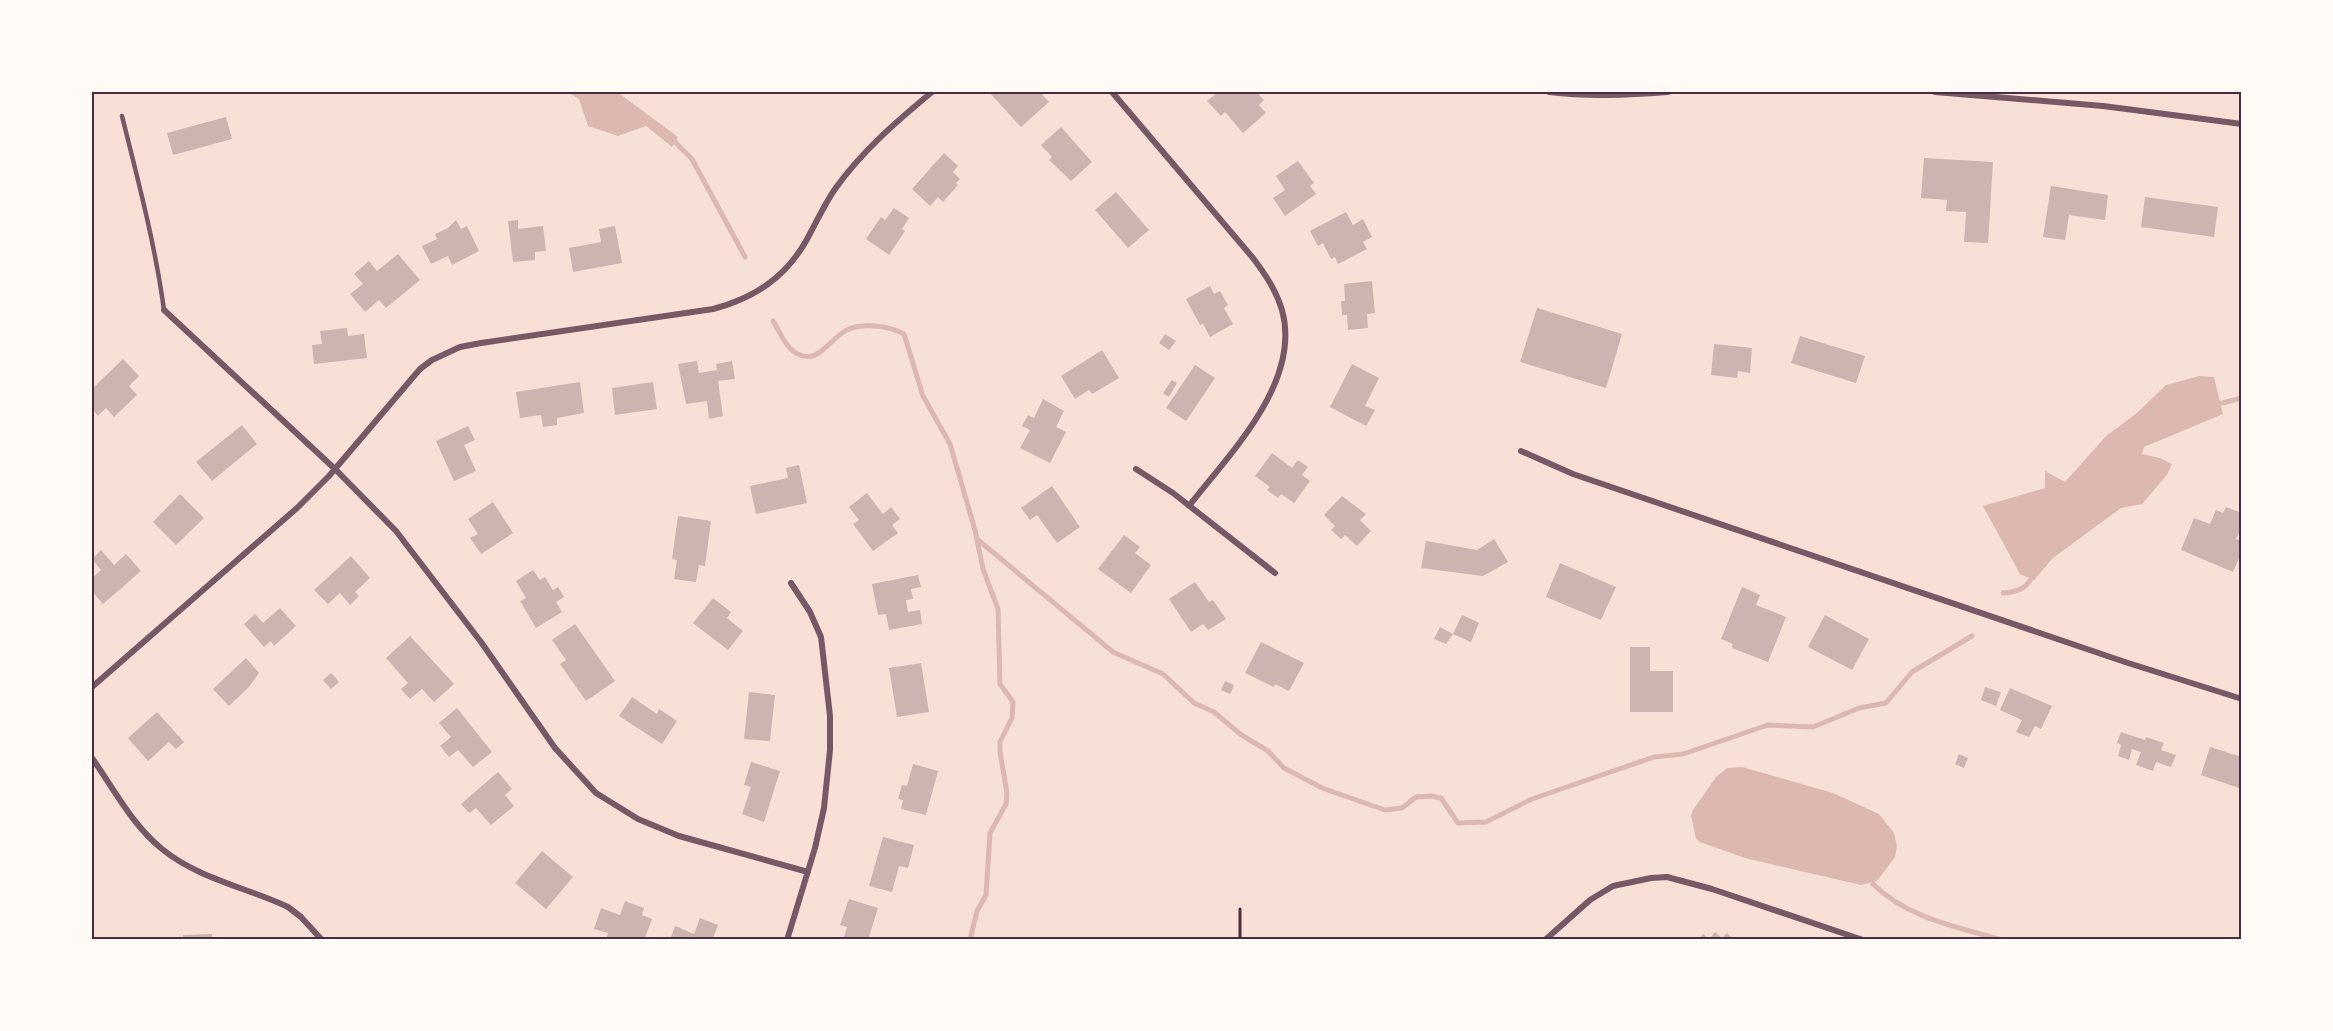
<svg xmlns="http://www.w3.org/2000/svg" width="2333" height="1031" font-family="'Golos Text',sans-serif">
<rect width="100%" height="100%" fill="#f7e1d7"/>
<!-- water -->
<path fill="#dcb8b0" d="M568,92H609L620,94L678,137L672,147L646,126L618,136L588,126L579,99Z
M2199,376L2214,377L2223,414L2144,447L2142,454L2160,458L2172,464L2167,475L2142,504L2121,508L2053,558L2034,580L2020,574L1983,506L2045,488V471L2065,482L2106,436L2137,413L2166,385Z
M1742,767L1833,793L1879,814L1894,833L1897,846L1895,857L1877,881L1861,885L1745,858L1700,842L1696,839L1691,815L1693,810L1716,777L1727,768Z"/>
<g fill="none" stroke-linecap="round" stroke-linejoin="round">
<!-- stream -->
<path stroke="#dcb8b0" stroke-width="5" d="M671,138L692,159L745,257
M773,321C779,330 785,346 794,352C819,368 829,337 849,329C866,323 889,326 904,334L923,396L950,444L975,530L983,569L998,609L1000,684L1013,702L1012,718L1000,742V752L1007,793L1006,804L990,833L986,895L977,911L970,940
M2214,405L2242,398
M977,539L1113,652L1163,674L1194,703L1214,712L1240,734L1268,751L1284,768L1322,788L1385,810L1402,808L1416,797L1432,796L1441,798L1458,823L1486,822L1532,799L1654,757L1683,754L1768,725L1813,727L1859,708L1886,703L1912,672L1972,636
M2003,593C2016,592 2028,589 2033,574
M1873,884C1907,918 1957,927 2002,940"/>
</g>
<!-- building -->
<path fill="#ccb4b1" d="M989,92H1040L1049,102L1021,127Z
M1218,92H1256L1264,100L1259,105L1266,113L1243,133L1225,112L1221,116L1207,101Z
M226,117L232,139L173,155L167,133Z
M1061,127L1092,162L1071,181L1049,160L1052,157L1041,145Z
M944,153L958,166L953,172L960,179L956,183L958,185L943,202L938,197L930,206L912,189Z
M1924,158L1993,162L1988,243L1964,242L1966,212L1946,211L1947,200L1921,198Z
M1298,161L1314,183L1310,186L1316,194L1285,216L1273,198L1285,190L1276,176Z
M2051,186L2108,195L2105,220L2069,215L2065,240L2043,237Z
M1116,192L1149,230L1128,248L1095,210Z
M2145,197L2218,207L2214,237L2141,227Z
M894,208L909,218L902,229L905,231L889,255L866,239L881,217L885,220Z
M1346,212L1353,225L1363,219L1372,237L1363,242L1367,249L1338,264L1335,257L1331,259L1323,243L1318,246L1310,231Z
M456,220L461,229L467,226L479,251L452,265L448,256L431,264L422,246L437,239L435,234L448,228Z
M518,220V229L543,226L546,251L535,252V260L513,262L508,221Z
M615,226L622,263L573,272L569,248L601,242L599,229Z
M398,254L420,280L386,308L379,300L365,312L350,294L363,284L354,274L369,261L377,271Z
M1372,281L1375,313L1367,314L1368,328L1348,330L1347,315H1342L1341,301H1345L1344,284Z
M1210,286L1214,294L1220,291L1228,305L1224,308L1233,324L1210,337L1203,324L1200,325L1186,299Z
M1537,308L1622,334L1606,388L1520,362Z
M347,328L348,336L364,334L367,358L314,364L312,345L322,344L320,331Z
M1165,334L1176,341L1169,350L1159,343Z
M1800,336L1865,356L1856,383L1791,363Z
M1714,344L1752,348L1750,373L1738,371L1737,378L1711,375Z
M1102,350L1119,378L1092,394L1089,390L1075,399L1061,376Z
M123,359L139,376L129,386L137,395L114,417L106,408L98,416L92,409V389Z
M697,361L699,373L717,370L716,364L732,361L735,379L718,381L723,416L709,419L707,401L686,404L678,364Z
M1352,364L1379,378L1365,406L1375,410L1366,426L1330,407Z
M1195,365L1215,378L1186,421L1166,408Z
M1172,380L1177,383L1169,397L1163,393Z
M580,382L584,413L557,418V425L543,427L541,415L520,418L516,392Z
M653,382L657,409L615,415L612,388Z
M1043,399L1064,411L1056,427L1066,432L1050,463L1020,448L1030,430L1022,426L1028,415L1034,418Z
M242,425L257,444L212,481L196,462Z
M468,426L475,440L464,445L476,471L454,481L436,441Z
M1272,453L1292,468L1298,460L1308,467L1302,475L1310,481L1294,503L1281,494L1278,498L1267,490L1270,487L1255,476Z
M799,465L807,503L756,514L750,486L788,478L786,468Z
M1052,486L1080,527L1057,543L1037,515L1030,520L1021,508Z
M867,493L883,514L891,507L900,519L892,525L898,533L873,551L853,524L859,520L849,507Z
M180,494L204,518L176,545L153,522Z
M1342,496L1366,514L1360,520L1371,531L1357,546L1345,535L1341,539L1331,530L1335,526L1324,515Z
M493,502L513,533L481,554L470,538L478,534L468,519Z
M2226,507L2242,513V526L2236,539L2242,541V551L2233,572L2181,550L2194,518L2210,524L2216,510L2223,513Z
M678,516L711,521L705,566L699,565L696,582L674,579L677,560L672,559Z
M1124,535L1140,547L1135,553L1151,565L1131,593L1098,569Z
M1494,539L1508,562L1483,576L1421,568L1426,541L1477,550Z
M101,550L114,565L126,554L141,571L103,604L92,591V578L101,570L92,559Z
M351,556L370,578L355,592L359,596L350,605L340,593L328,604L314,590Z
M1560,563L1616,587L1601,620L1546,597Z
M533,570L540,580L545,577L553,590L558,587L564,597L556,602L562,612L536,628L520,601L526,598L516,581Z
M918,575L921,587L911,589L913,599L906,600L908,612L920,610L922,624L889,630L886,614L878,615L872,584Z
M1195,582L1209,602L1213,600L1226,619L1208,630L1203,624L1191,632L1169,599Z
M1742,587L1760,595L1756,605L1786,617L1768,662L1732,648L1733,644L1721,639Z
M713,598L731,612L727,618L743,631L728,650L693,623Z
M280,608L296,626L274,646L271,641L264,647L244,624L255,614L263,623Z
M1462,615L1479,623L1471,642L1453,634Z
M1825,615L1869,639L1852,670L1808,647Z
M575,624L615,681L586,701L560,664L566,660L552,640Z
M1440,627L1453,634L1446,644L1434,639Z
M410,636L454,684L434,702L422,689L410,699L401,689L408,683L386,658Z
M1261,642L1304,663L1289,691L1275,684L1274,687L1245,673Z
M1630,647H1650V671H1673V712H1630Z
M246,658L259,673L249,687L229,706L213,689Z
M921,663L929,712L897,717L889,668Z
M331,673L339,682L331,689L323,680Z
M1225,681L1234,685L1230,694L1221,690Z
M1985,687L2001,692L1996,706L1981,700Z
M2010,688L2052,706L2041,729L2035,726L2029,737L2016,732L2022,720L2000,710Z
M749,692L775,695L770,741L744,739Z
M632,697L657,714L659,709L677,721L662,744L619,716Z
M457,708L492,752L473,767L458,750L449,757L440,746L451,737L439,723Z
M157,712L184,742L176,749L169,742L148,761L128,738Z
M2121,732L2145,740L2146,737L2164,743L2161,750L2176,755L2171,767L2156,762L2153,771L2136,765L2141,752L2132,749L2129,760L2118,756L2121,745L2117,743Z
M2210,747L2242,757V789L2201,775Z
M1959,754L1968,758L1964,768L1955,764Z
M751,762L780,771L764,822L742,814L751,787L744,785Z
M913,764L938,771L926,815L901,809L903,800L898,799L902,785L907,786Z
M498,772L512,789L505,795L514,806L491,825L476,808L469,813L461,804Z
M883,837L914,845L908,868L899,866L892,892L869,886Z
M542,851L573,877L546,909L515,883Z
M849,899L878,908L868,940H843L847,927L840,925Z
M625,901L644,908L642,915L652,919L644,940H606L608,933L594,929L601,908L620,915Z
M700,918L718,925L712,940H670L675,926L694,934Z
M1715,932L1722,938L1727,933L1734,940H1698L1703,934L1709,939Z
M212,934V940H183V935Z"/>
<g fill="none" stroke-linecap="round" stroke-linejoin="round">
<!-- path -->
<path stroke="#4a2c40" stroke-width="3" d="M1240,940V909"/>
<!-- service -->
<path stroke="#755966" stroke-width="4.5" d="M122,116C138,180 155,244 164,310"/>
<!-- minor -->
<path stroke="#755966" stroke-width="6" d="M1112,92L1253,258C1265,274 1276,290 1282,310C1302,382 1230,453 1189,506
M1549,92C1589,97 1628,95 1668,92
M1935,92L2103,106L2242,124
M164,310L335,469L396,531L481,642L555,748L596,793L638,819L679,836L808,872
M1521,451L1573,474L2125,662L2242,699
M1136,469L1173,493L1275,573
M92,687L297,508L329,476L420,369L432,360L460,347L481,343L713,309C754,298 785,278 806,241C816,223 824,205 835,189C862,151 897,121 932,92
M92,758C114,789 132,825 162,849C197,878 248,888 288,907L301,917L322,940
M787,940L815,848L824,808L830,750V716L821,637L810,612L791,583
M1545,940L1590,900L1613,886L1651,878L1667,877L1712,889L1863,940"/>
</g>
<!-- border -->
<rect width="2333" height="1031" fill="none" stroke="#fffaf5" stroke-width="186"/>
<rect x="93" y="93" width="2147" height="845" fill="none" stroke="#4a2c40" stroke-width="2"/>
</svg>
